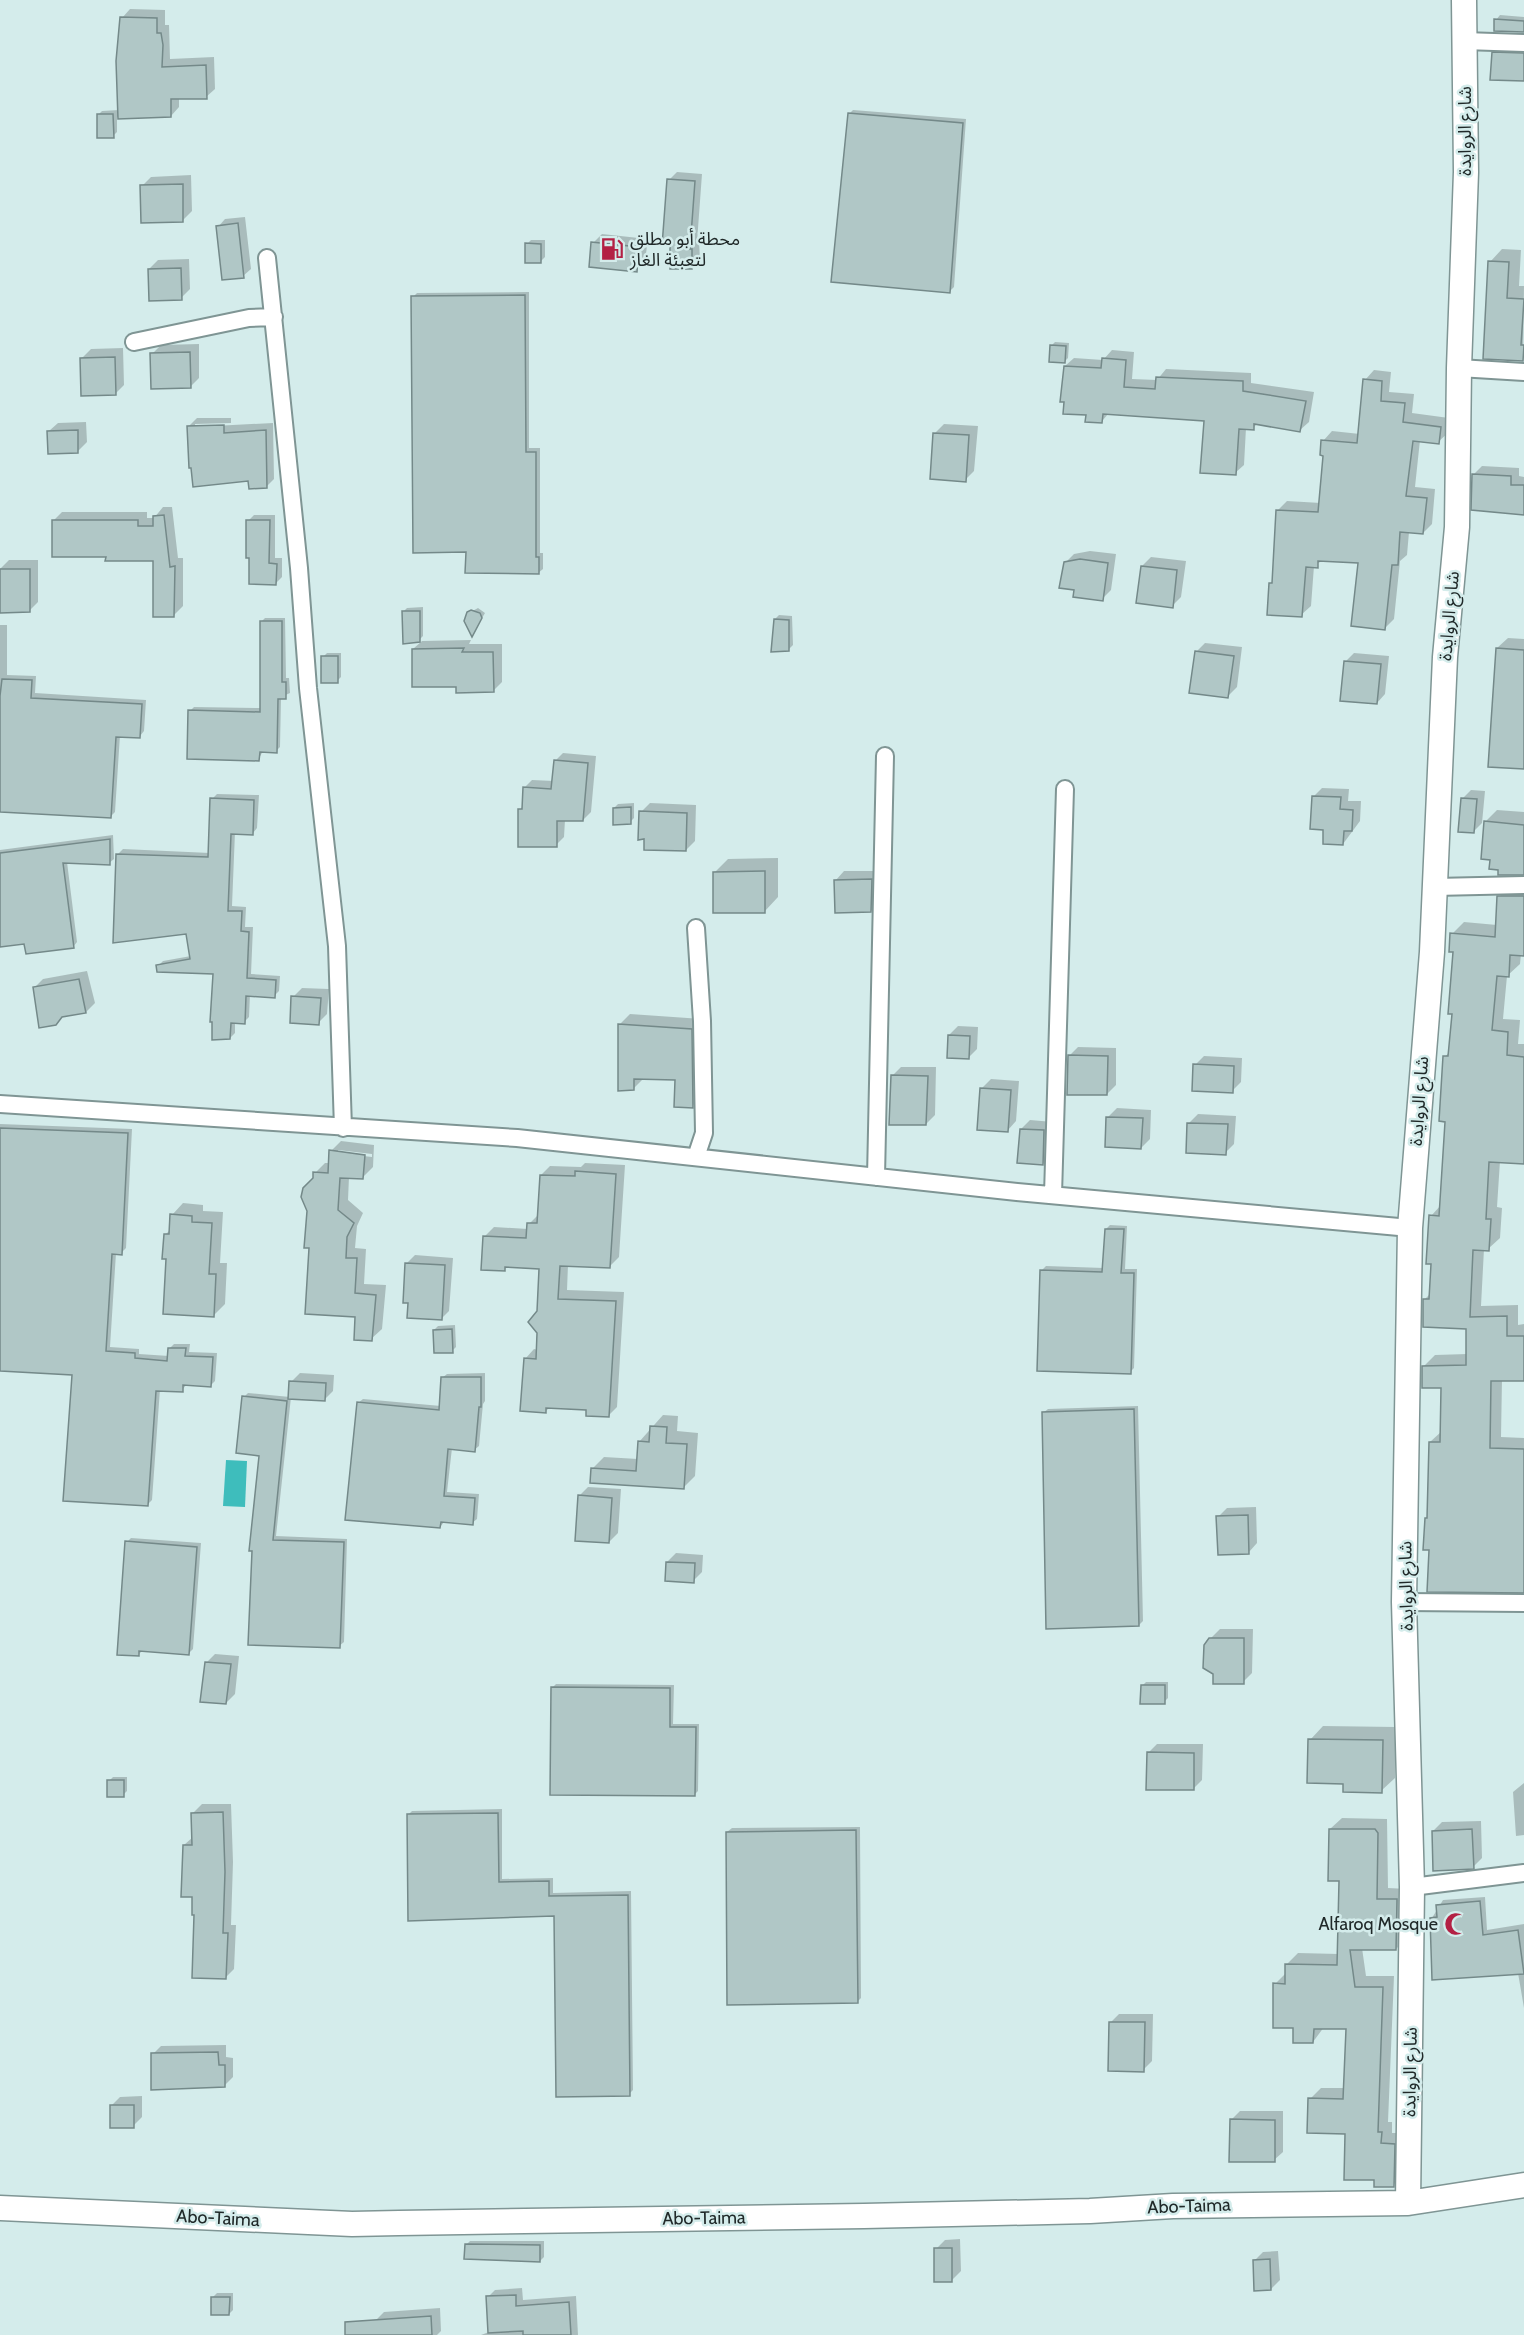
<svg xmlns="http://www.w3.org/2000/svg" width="1524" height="2335" font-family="Cabin,'Noto Sans Arabic',sans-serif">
<rect width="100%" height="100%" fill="#d4eceb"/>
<!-- water -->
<path fill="#3ebdbc" d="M226,1460L247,1461L245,1507L223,1506Z"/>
<!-- shadow -->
<path fill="#0003" fill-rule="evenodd" d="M130,9L165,10V25H169L170,59L214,57L215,89L206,97H179V107L171,116L117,117V132L113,136L98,115L102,111L119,110L122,18Z
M1500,15L1524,17V24L1496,20Z
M1498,49L1520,50L1518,75L1494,53Z
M853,110L966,119L954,287L950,291L849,114Z
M677,172L702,174L697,242L699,241L700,260L692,268L669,180Z
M191,175L192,211L183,220L142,186L151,177Z
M245,217L251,269L243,276L218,227L225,219Z
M602,234L648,239L645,261L636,270L593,243Z
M531,240H545V257L541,261L527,244Z
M1502,249L1521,250L1519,286H1524L1523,360L1490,262Z
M189,259L190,289L181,298L149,269L158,260Z
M529,292V448H540V553H543V569L538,573L467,551L413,297L417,293Z
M1055,342L1069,343L1068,358L1064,362L1051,346Z
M199,344V378L190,387L152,354L161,345Z
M123,348L124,385L115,394L82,358L91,349Z
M1112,350L1134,352L1132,379L1157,380L1166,369L1251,373V383L1314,392L1309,422L1300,430L1258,423L1253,428H1246L1244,465L1235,473L1206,420L1109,413L1102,421L1087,414L1065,366L1074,358L1103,360Z
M1374,370L1391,372L1389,392L1414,394L1412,413L1449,418L1448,433L1438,442L1420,440L1415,487L1435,489L1432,524L1423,533L1409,532L1407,555L1400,561L1394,619L1385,628L1360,562L1323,560L1314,566L1311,606L1301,615L1270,584L1274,580L1278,510L1287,501L1321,503L1325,454L1323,441L1332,431L1360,434L1365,380Z
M197,418H231V423L195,424V427L273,423L274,479L266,487L250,480L189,426Z
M86,422L87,442L78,451L49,431L58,423Z
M944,424L978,426L974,471L965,480L935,433Z
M1482,466L1519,468V476L1524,477V513L1473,475Z
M163,507H172L178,558H183V606L174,615L154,560L107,556L53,521L62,512H147V518H154Z
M254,515H275V558H282V577L276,583L248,521Z
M1090,551L1116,554L1111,590L1102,599L1075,588L1065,563L1074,554Z
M1151,557L1186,561L1181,597L1172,606L1142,566Z
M9,560H38V602L29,611L0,569Z
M423,607V636L419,640L403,612L407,608Z
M478,608L485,613L472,635L469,613Z
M779,615L792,616L793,645L789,649L775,619Z
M265,618H285L286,678H289L290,693L281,697L280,747L276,751H263L258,760L190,711L194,707L261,708V622Z
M0,625H7V675L36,676L35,693L146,700L144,731L140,736L120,735L115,812L110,817L0,810Z
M1508,638L1524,639V767L1497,648Z
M471,640L469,644H502V682L493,691L458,686L413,649L422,641Z
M1205,643L1242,647L1237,687L1228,696L1196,652Z
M327,653H341V677L337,681L323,657Z
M1354,653L1389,656L1385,694L1377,703L1345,662Z
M563,753L596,756L591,812L583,820H565L564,837L556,845L520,810L523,806L524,788L532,780L554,781L555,761Z
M1322,788L1349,789L1348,801H1361L1360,821L1343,844L1325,828L1313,797Z
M1471,790L1485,791L1482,823L1473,832L1462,799Z
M217,794L259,795L257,828L253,833L235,832L232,906L246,907L245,927H253L251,974L280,976L279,991L274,996L250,994L249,1017L244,1022H235V1033L230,1038L214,973L158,966L163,961L191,956L187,932L118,854L123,849L210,853L212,799Z
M634,803V818L630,822L614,808L618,804Z
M650,803L696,805L695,841L686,850L641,812Z
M1497,810L1524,812V874L1485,822Z
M113,835L114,859L109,863L67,862L77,942L73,947L25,943L0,946V850Z
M778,858V897L765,911L714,873L728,859Z
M844,871H880V902L871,911L836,880Z
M1511,885H1524V954H1521L1520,964L1507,976L1503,1019L1520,1020L1518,1044H1524V1163L1500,1161L1497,1207L1502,1208L1500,1238L1488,1249H1484L1481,1306L1518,1305V1325L1524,1324V1379H1502L1501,1437L1524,1438V1591L1431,1549L1426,1518L1429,1516L1430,1442L1442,1431L1443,1387L1424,1366L1435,1355L1467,1354V1327L1425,1299L1431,1293V1216L1441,1205L1447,1120L1445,1057L1450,1051L1453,1012L1455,951L1452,934L1464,922L1497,925L1499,897Z
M87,971L95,1003L86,1012L34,988L43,979Z
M302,988L329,989L327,1014L318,1023L293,997Z
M630,1014L702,1019L703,1096L692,1106L676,1079L644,1078L634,1088L619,1025Z
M958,1026L978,1027L977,1049L968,1058L949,1035Z
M1078,1047L1116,1048V1085L1107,1094L1069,1056Z
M1204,1056L1242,1058L1241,1082L1232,1091L1195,1065Z
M901,1067H936L935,1115L926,1124L892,1076Z
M991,1079L1019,1081L1016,1121L1008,1130L982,1088Z
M1117,1108L1151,1110L1150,1139L1141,1148L1108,1117Z
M1198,1114L1236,1116L1234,1144L1225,1153L1189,1123Z
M1030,1120L1053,1122L1052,1155L1043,1164L1021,1129Z
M0,1124L132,1129L126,1248L121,1253H116L110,1347L139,1349V1354L169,1356L170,1348L174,1344H190L189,1352L217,1353L215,1381L211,1385L187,1384L182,1390L160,1389L152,1500L147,1505L73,1374L0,1369Z
M341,1141L374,1145L373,1167L363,1177H349L348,1200L363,1213L357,1226L355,1248L366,1249L364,1284L386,1285L382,1329L371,1339L357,1316L314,1178L315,1173L325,1163H330L331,1151ZM338,1150L372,1154V1157L338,1153Z
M585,1163L625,1165L619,1257L610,1266L568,1265L567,1290L624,1292L617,1407L608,1416L588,1409L550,1407L546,1411L525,1359L534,1349L538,1350L541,1268L509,1265L505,1269L485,1236L494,1227L528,1229L529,1224L538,1215L541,1175L550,1166L581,1167Z
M183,1203L203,1205V1211L223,1212L220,1263H227L225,1304L213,1316L168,1258L165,1235L171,1229L172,1215Z
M1110,1225L1127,1226L1125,1269H1137L1134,1368L1130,1372L1041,1271L1046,1266L1104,1268L1106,1229Z
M415,1255L453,1258L449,1311L441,1319L407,1263Z
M455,1325L456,1347L452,1351L434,1330L438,1326Z
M300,1373L334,1375L333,1391L324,1400L291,1397L276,1536L347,1539L344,1642L339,1646L250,1644L261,1455L244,1397L248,1393L290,1397L291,1382Z
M485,1373V1401L483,1404L479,1446L474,1450L452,1448L447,1492L479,1494L477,1519L472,1523L445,1521L440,1527L358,1403L363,1399L441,1406L442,1378L447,1374Z
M1138,1406L1143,1621L1139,1625L1043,1413L1048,1409Z
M663,1415L678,1416L677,1431L698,1433L695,1476L683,1488L592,1469L604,1457L638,1459L639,1442Z
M588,1487L621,1489L618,1533L609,1542L579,1496Z
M1256,1507L1257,1543L1249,1552L1218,1517L1227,1508Z
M131,1538L201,1543L193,1649L189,1653L143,1650L138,1655L127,1542Z
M676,1553L703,1555L702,1572L693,1581L667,1562Z
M1220,1629H1253L1252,1673L1243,1682L1210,1639Z
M215,1654L239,1656L235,1694L226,1703L206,1663Z
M1146,1682H1168V1698L1164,1702L1142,1686Z
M556,1684L674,1685L673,1724H699L698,1791L694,1795L552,1688Z
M1323,1726L1396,1727L1395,1778L1381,1791L1345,1782L1310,1740Z
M1157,1744H1203L1202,1780L1193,1789L1148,1753Z
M113,1777H127V1791L123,1795L109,1781Z
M1524,1783V1835L1516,1836L1513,1792Z
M202,1804H231L233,1862L231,1925H236L234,1969L225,1978L196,1913L184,1845L193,1837V1813Z
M502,1809V1879L553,1878V1893L631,1891L633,2090L629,2094L556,1915L409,1920L408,1815L412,1811Z
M1342,1818L1387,1819L1388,1888L1408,1889L1407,1938L1396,1949L1362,1948L1366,1976H1394L1388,2122H1392V2133H1405V2174L1393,2185L1375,2179L1346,2132L1310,2099L1321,2088H1345L1347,2028L1324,2027L1313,2042L1294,2027L1275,1984L1287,1972V1964L1298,1953L1339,1954L1340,1879L1330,1829Z
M1481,1821L1482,1858L1473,1867L1433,1831L1442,1822Z
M860,1827L861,1998L857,2002L727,1832L732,1828Z
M1485,1897L1487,1930L1524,1924V2008L1518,1973L1432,1918L1443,1900Z
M1119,2014H1153L1152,2061L1143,2070L1110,2023Z
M226,2045V2057L233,2058V2077L225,2085L153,2054L161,2046Z
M142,2096V2117L133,2126L111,2106L120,2097Z
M1240,2111H1283V2152L1274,2160L1231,2120Z
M960,2239L961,2271L952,2280L936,2249L945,2240Z
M470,2241H544V2257L540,2261L466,2245Z
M1278,2251L1280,2280L1271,2289L1254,2261L1263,2252Z
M522,2288L523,2300L576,2296L578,2335H481L489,2332L488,2297L495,2290Z
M217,2293H233V2310L229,2314L213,2297Z
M440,2308L441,2331L437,2335H376L375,2321L384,2312Z"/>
<!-- building -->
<path fill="#b0c7c6" stroke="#748989" stroke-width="1.5" d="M120,17L157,18V33H161L163,45L162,67L206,65L207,99H171V117L118,119L116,61Z
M1494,19L1524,21V32L1494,31Z
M1492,52L1524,53V81L1490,80Z
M848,113L963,123L950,293L831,282Z
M97,114H113L114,138H97Z
M667,179L695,181L690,249H692V269H670V246H662Z
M183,184V222L141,223L140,185Z
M238,223L244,278L222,280L216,226Z
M591,242L639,247L637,272L589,267Z
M525,243L541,244V263H525Z
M1488,261L1509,262L1507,298L1524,299L1521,345H1524L1523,361L1483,359Z
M181,268L182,300L149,301L148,269Z
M525,295L526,452H536V557H539V574L465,573L466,552L413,553L411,296Z
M1050,345L1066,346L1065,363L1049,362Z
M190,352L191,388L151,389L150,353Z
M115,357L116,395L81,396L80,358Z
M1102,358L1126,360L1124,387L1155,389L1156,377L1243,381V391L1306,401L1300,432L1254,424V430L1239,429L1236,475L1200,473L1204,421L1103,414L1102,423L1085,422L1086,415L1063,414L1064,402H1060L1064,366L1101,368Z
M1363,379L1382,381L1381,401L1405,403L1403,422L1441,427L1439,444L1413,441L1406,496L1427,498L1423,534L1400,532L1398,565H1392L1385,630L1351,626L1358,563L1318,561V568L1306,567L1302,617L1267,615L1269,583H1272L1276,510L1318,512L1323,456L1320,455L1321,440L1357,443Z
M224,425V433L266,430L267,488L249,489L248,481L193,487L191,468H189L187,426Z
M78,430V453L48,454L47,431Z
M933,433L969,435L966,482L930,479Z
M1472,474L1511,476V485H1524V515L1471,510Z
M164,515L170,567L175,566L174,617H153V561H105L106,557H52V520H138V526H153V516Z
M246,520H270L269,563L277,564L276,585L249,584V558H246Z
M1080,559L1108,563L1103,601L1073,597L1074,590L1059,588L1064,562Z
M1141,566L1177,570L1173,608L1136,603Z
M0,569H30V612L0,613Z
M471,610L480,613L482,618L472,637L464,621L467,612Z
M402,611H420V642L403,644Z
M774,619L789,620V651L771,652Z
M260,621H282V682H286V699H278L277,753L260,752L259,761L187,759L188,710L260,712Z
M464,648L462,652H493L494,692L456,693V687H412V649Z
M1496,648L1524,650V769L1488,767Z
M1195,651L1234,656L1228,698L1189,693Z
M321,656H338V683H321Z
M1344,661L1381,664L1377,704L1340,701Z
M2,679L32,680L31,698L142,704L140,738L116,737L111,818L0,812V696Z
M554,760L588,763L583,821H557V847H518V809H522L523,787L551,789Z
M1312,796L1341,797L1340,809L1353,810L1352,831H1344L1343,845L1323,844V830L1310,829Z
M210,798L254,800L253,835L231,834L228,911H242L241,931L249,932L247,978L276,980L275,998L246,996L245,1024L231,1023L230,1039L212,1040V1022H210L213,974L157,972L156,965L190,959L186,934L113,943L116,854L208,857Z
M1461,798L1477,799L1474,833L1458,832Z
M631,807V824L613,825V808Z
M639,811L687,813L686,851L644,850V839L638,840Z
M1484,821L1524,825V875H1498V870L1489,869L1490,860L1481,859Z
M110,839V865L63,863L74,948L26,954L24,944L0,947V853Z
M765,871V913H713V872Z
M872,879L871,912L835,913L834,880Z
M1497,896H1524V956L1510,955L1509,977L1497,976L1492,1030L1508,1032L1507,1055L1524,1057V1164L1489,1162L1486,1219H1491L1489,1251L1473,1250L1470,1317L1507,1316V1336H1524V1381H1491L1490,1448L1524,1449V1593L1427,1592L1429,1550H1423L1425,1518H1427L1429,1442H1440L1441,1388H1422V1366L1466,1365V1329L1423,1327V1299H1429L1431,1264H1426L1429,1215L1439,1216L1445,1122L1439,1121L1443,1056H1448L1452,1014H1448L1453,952H1449L1450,933L1495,937Z
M79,979L86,1013L62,1017L56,1025L39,1028L33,987Z
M291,996L321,998L319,1025L290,1023Z
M618,1024L692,1029L693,1108L674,1107L675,1080L634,1079V1090L618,1091Z
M948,1035L970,1036L969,1059L947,1058Z
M1068,1055L1108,1056L1107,1095H1067Z
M1193,1064L1234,1066L1233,1093L1192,1091Z
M891,1075L928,1076L926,1125H889Z
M980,1088L1011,1090L1008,1132L977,1130Z
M1106,1117L1143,1118L1141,1149L1105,1147Z
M1187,1123L1228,1124L1226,1155L1186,1153Z
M0,1128L128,1133L122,1255L112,1254L106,1351L135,1353V1358L167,1361L168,1348H186L185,1356L213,1357L211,1387L183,1385V1392L156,1391L148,1506L63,1501L72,1375L0,1371Z
M1020,1129L1044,1130L1043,1165L1017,1163Z
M329,1150L365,1155L363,1179L340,1178L338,1210L354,1223L347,1237L346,1258H357L355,1293L376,1295L372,1341L354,1340L355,1317L305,1314L309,1248H304L307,1211L301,1197L303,1188L313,1178V1172L328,1173Z
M575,1171L616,1174L610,1268L560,1266L558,1299L616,1301L609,1417L586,1416V1410L546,1408V1413L520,1411L524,1358L536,1359L537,1333L528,1322L537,1311L539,1269L505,1267V1271L481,1270L483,1236L526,1238L527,1223H537L540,1175L575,1176Z
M170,1214L192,1216V1222L212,1223L209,1274H216L214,1317L163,1314L166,1259H162L164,1234H169Z
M1105,1229H1124L1121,1273H1134L1131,1374L1037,1371L1040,1270L1102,1272Z
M405,1263L445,1265L442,1320L407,1318L408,1303H403Z
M452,1329L453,1353H434L433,1330Z
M441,1377H481V1407H479L475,1452L448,1449L444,1496L475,1498L473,1525L441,1522L440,1528L345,1520L357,1402L439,1410Z
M289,1381L326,1383L325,1401L288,1399Z
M242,1396L287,1401L273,1540L344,1542L340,1648L248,1645L252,1551H249L259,1456L236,1453Z
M1134,1409L1139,1626L1046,1629L1042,1412Z
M650,1426L667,1427L666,1443L687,1444L684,1489L590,1483L591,1468L636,1471L638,1441L649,1442Z
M578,1495L612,1498L609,1543L575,1541Z
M1248,1515L1249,1554L1218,1555L1216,1516Z
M125,1541L197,1547L189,1655L139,1651V1656L117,1655Z
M666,1562L695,1563L694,1583L665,1581Z
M1209,1638H1244V1684H1213V1674L1203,1668L1204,1645Z
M205,1662L231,1664L226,1704L200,1702Z
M1141,1685H1165V1704H1140Z
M551,1687L670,1688V1727H696L695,1796L550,1795Z
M1308,1739L1383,1740L1382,1793L1343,1792V1784L1307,1783Z
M1147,1752L1194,1753V1790H1146Z
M107,1780H124V1797H107Z
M223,1812L225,1872L223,1933H228L226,1979L192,1978L194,1915H192V1897H181L183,1845H192L191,1813Z
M498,1813L499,1882L549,1881V1896L628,1895L630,2096L556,2097L554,1916L408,1921L407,1814Z
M1329,1829H1375L1378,1833L1377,1899H1397L1396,1950H1350L1355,1987H1383L1378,2132H1382L1381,2143L1395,2144L1394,2187H1374V2180H1344L1345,2134L1307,2133L1308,2098L1343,2099L1346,2029H1314L1313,2043H1293V2028H1273V1983L1285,1984V1964L1337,1965L1339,1881H1328Z
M1472,1829L1474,1869L1433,1871L1432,1831Z
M856,1830L858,2003L727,2005L726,1832Z
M1480,1901L1483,1935L1518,1930L1524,1974L1432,1980L1430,1918L1437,1917L1436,1905Z
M1109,2022H1145L1144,2072L1108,2071Z
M218,2052L219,2065H225V2087L151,2090V2053Z
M110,2105H134V2128H110Z
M1230,2119L1275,2120V2162H1229Z
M465,2244L540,2245V2262L464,2259Z
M934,2248H952V2282H934Z
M1270,2259L1271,2290L1254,2291L1253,2260Z
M516,2295V2306L569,2302L571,2335H523V2331L488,2333L486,2296Z
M211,2297H230L229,2315H211Z
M431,2316L432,2335H345V2322Z"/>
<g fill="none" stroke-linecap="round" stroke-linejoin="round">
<!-- street casing -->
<g stroke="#7f9594" stroke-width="20">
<path id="street" d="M1464,41L1524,43
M267,258L299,568L308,688L337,946L343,1128
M134,342L249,318L274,317
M1459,368L1524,372
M1435,887L1524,885
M0,1104L517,1138L1017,1192L1410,1228
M696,1157L704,1133L702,1021L696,928
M876,1177L885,756
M1053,1195L1065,789
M1404,1602L1524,1603
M1412,1887L1524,1873"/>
</g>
<!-- secondary casing -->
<g stroke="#7f9594" stroke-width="27">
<path id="secondary" d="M1408,2203L1412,1887L1404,1602L1410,1228L1432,952L1445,657L1457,527L1459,368L1466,172L1464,0
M0,2208L352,2224L399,2223L864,2216L1090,2211L1173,2206L1408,2203L1524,2185"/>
</g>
<!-- street -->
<use href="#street" stroke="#fff" stroke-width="16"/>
<!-- secondary -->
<use href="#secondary" stroke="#fff" stroke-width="24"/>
</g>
<!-- icons -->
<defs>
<g id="fuel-bare" transform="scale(1.8)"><path d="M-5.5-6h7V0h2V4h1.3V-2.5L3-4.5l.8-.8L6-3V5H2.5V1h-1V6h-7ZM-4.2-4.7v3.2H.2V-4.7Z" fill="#b32044" stroke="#d4eceb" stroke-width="2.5" paint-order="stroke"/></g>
<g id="mosque-bare" transform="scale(1.8)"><path d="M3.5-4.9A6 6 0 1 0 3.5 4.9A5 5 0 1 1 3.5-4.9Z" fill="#b32044" stroke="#d4eceb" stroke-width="2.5" paint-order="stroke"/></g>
</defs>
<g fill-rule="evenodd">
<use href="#fuel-bare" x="612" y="249"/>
<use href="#mosque-bare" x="1456" y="1924"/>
</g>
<g text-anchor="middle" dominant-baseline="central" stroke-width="5" stroke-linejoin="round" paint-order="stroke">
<!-- street labels -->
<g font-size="18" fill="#202929" stroke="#d4eceb">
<text transform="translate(1465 131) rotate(-90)">شارع الروايدة</text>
<text transform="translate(1449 616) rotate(-85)">شارع الروايدة</text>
<text transform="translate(1419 1101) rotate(-86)">شارع الروايدة</text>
<text transform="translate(1406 1586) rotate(-91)">شارع الروايدة</text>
<text transform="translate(1410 2072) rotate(-89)">شارع الروايدة</text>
<text transform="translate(1189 2206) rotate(-2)">Abo-Taima</text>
<text transform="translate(218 2218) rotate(3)">Abo-Taima</text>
<text transform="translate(704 2218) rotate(-1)">Abo-Taima</text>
</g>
<!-- poi labels -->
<g font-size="18" fill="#202929" stroke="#d4eceb" text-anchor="start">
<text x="630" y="239">محطة أبو مطلق<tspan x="630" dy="21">لتعبئة الغاز</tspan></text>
<text x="1438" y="1924" text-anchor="end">Alfaroq Mosque</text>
</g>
</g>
</svg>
